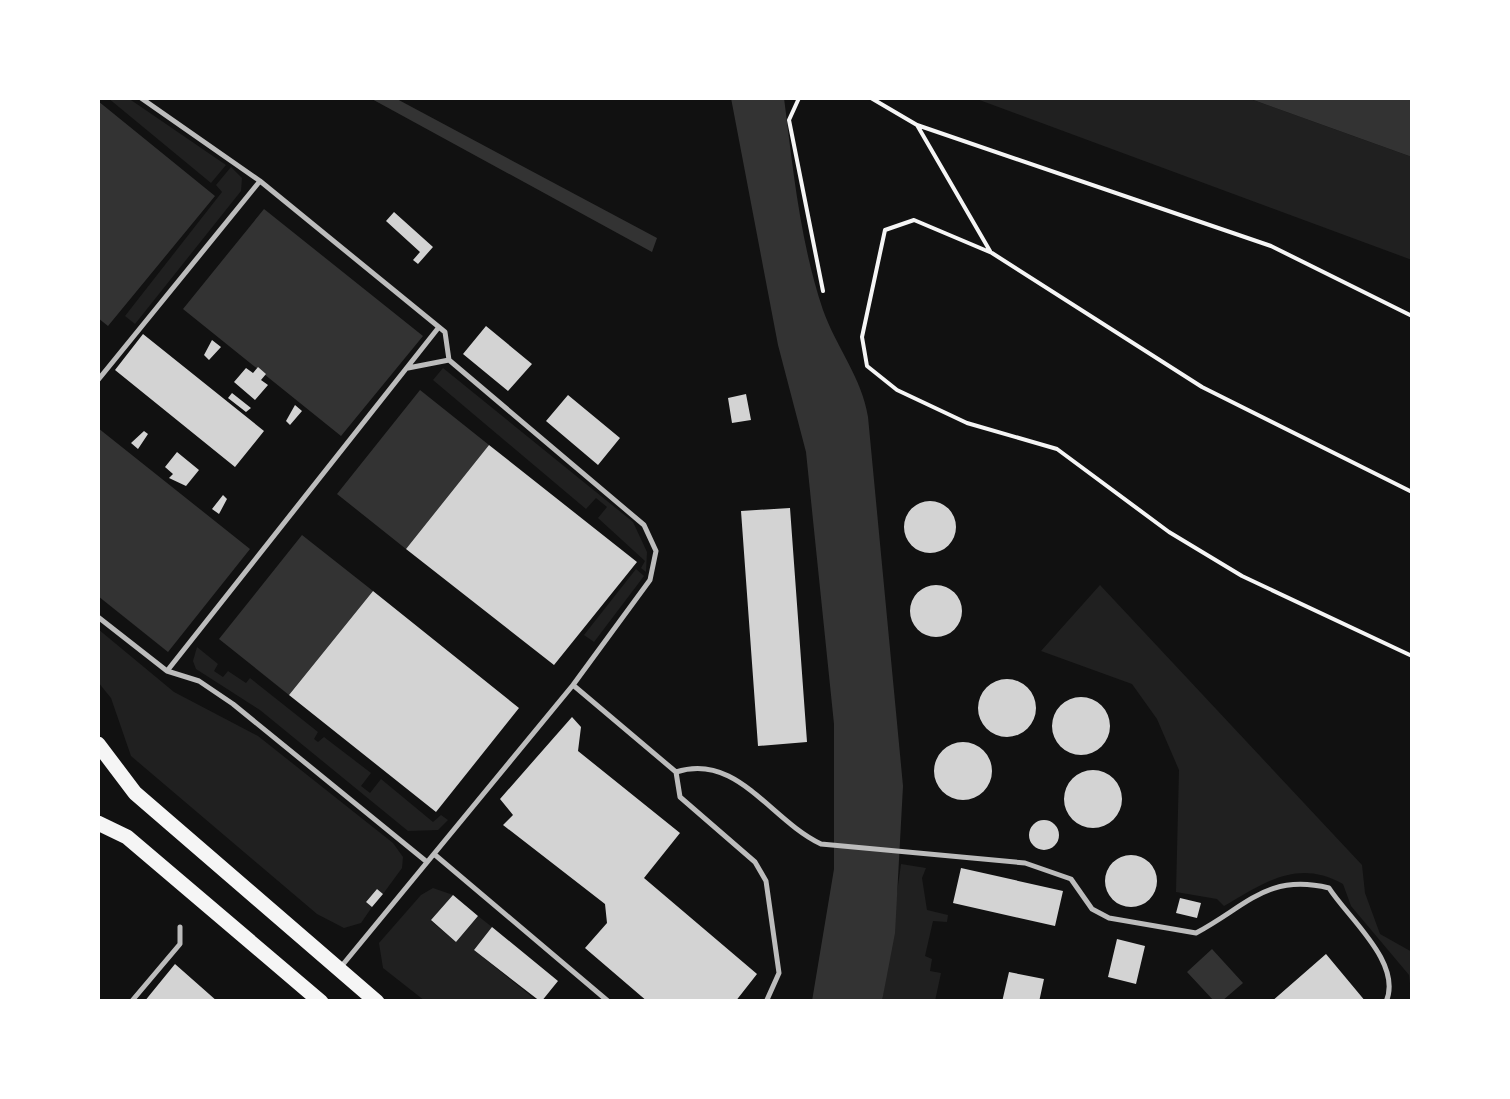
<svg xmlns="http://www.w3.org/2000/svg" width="1510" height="1099" font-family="'Titillium Web',sans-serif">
<rect width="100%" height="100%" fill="#111"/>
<!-- green -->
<path fill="#202020" d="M108,98H128L226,165L211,183Z
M974,98H1248L1412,157V260Z
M231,167L242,178L241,191L135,324L125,316L222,192L216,185Z
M443,368L633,522L647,552L646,572L641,568L645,561L598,518L607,507L596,498L586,509L433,380Z
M636,569L644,576L594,642L584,635Z
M1100,585L1362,865L1365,893L1380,934L1412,952V1001L1409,975L1351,906L1343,884C1297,858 1264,883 1224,906L1217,899L1176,892L1179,770L1157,719L1132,684L1041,651Z
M98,629L174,692L258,736L393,843L403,857L402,868L383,894L377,889L366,902L372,907L361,923L344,928L317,914L131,756L111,698L98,682Z
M197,647L218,664L214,671L223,677L228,671L246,683L250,678L318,732L314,739L318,742L324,737L371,773L361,786L370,793L381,779L433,822L441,815L448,820L438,830L408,831L260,710L196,669L193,661Z
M901,864L926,868L922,878L927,910L948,915L947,922L933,921L925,956L932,959L930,971L941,973L935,1001L882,1002Z
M433,888L453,895L431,921L456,942L478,916L492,927L474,950L537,1001H425L383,968L379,943L421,895Z"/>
<!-- water -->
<path fill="#333" d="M370,98H395L657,238L652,252Z
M731,98H784C793,168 800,242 823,310C836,347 862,378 868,417L903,786L895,933L882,1001H812L834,869V724L806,452L778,345Z
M1248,98H1412V157Z
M98,101L215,196L108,326L98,318Z
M264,209L423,336L341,436L183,309Z
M420,390L489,445L406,549L337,494Z
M98,428L250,549L168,652L98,596Z
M302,535L373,591L289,695L219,639Z
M1212,949L1243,983L1222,1001H1214L1187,972Z"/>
<!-- building -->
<path fill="#d3d3d3" d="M394,212L433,247L418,264L413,260L420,252L386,221Z
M486,326L532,364L508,391L463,354Z
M143,334L264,431L235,467L115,370Z
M212,340L221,347L209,360L204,355Z
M258,367L266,374L261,380L268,385L255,400L234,382L246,368L253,373Z
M232,393L251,408L246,412L228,398Z
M746,394L751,420L732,423L728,398Z
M568,395L620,438L598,465L546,421Z
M295,405L302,411L290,425L286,421Z
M144,431L148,434L138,449L131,443Z
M489,445L637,562L554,665L406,549Z
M177,452L199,470L186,486L169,478L173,474L165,467Z
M223,495L227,499L219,514L212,509Z
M904 527a26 26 0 1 1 52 0a26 26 0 1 1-52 0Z
M790,508L807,742L758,746L741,511Z
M910 611a26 26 0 1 1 52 0a26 26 0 1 1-52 0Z
M373,591L519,708L436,812L289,695Z
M978 708a29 29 0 1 1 58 0a29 29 0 1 1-58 0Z
M1052 726a29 29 0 1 1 58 0a29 29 0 1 1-58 0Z
M572,717L581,727L578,751L680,833L644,878L757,974L735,1002H648L585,948L607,923L605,904L503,825L513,815L500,799Z
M934 771a29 29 0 1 1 58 0a29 29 0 1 1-58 0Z
M1064 799a29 29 0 1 1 58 0a29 29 0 1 1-58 0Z
M1029 835a15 15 0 1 1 30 0a15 15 0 1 1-30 0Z
M1105 881a26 26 0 1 1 52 0a26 26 0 1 1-52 0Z
M961,868L1063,891L1055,926L953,903Z
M377,889L383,894L372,907L366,902Z
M453,895L478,916L456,942L431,920Z
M1180,898L1201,903L1197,918L1176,913Z
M492,927L558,981L541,1002L474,950Z
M1117,939L1145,946L1136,984L1108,977Z
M1326,954L1366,1002H1271Z
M175,964L209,994L218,1002H144Z
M1009,972L1044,979L1039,1002H1002Z"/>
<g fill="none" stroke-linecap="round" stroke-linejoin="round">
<!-- path -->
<path stroke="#f5f5f5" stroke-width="4" d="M799,98L789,120L823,291
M871,98L917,125L1271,246L1412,316
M917,125L990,251
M1412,492L1202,387L992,253L914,220L885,230L862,337L867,366L897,390L967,423L1057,449L1169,532L1242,576L1412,656"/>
<!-- service -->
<path stroke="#bcbcbc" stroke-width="5" d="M141,98L260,181L445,332L449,360L644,525L656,551L650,580L573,685L340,968
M408,368L449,360
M98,380L260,181
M98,617L167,671L199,681L233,704L427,862
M167,671L439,327
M573,685L676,772C737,752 770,820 821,844L1025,863L1071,879L1092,909L1109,918L1196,933C1247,906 1267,873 1329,888C1348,918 1403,963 1386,1002
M676,772L680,797L755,862L766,881L779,973L766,1002
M434,854L609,1002
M131,1002L180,944V927"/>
<!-- primary -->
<path stroke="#f5f5f5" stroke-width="15" d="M98,744L135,793L377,1002
M98,823L127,837L321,1002"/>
</g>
<!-- border -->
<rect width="1510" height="1099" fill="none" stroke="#ffffff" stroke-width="200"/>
</svg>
